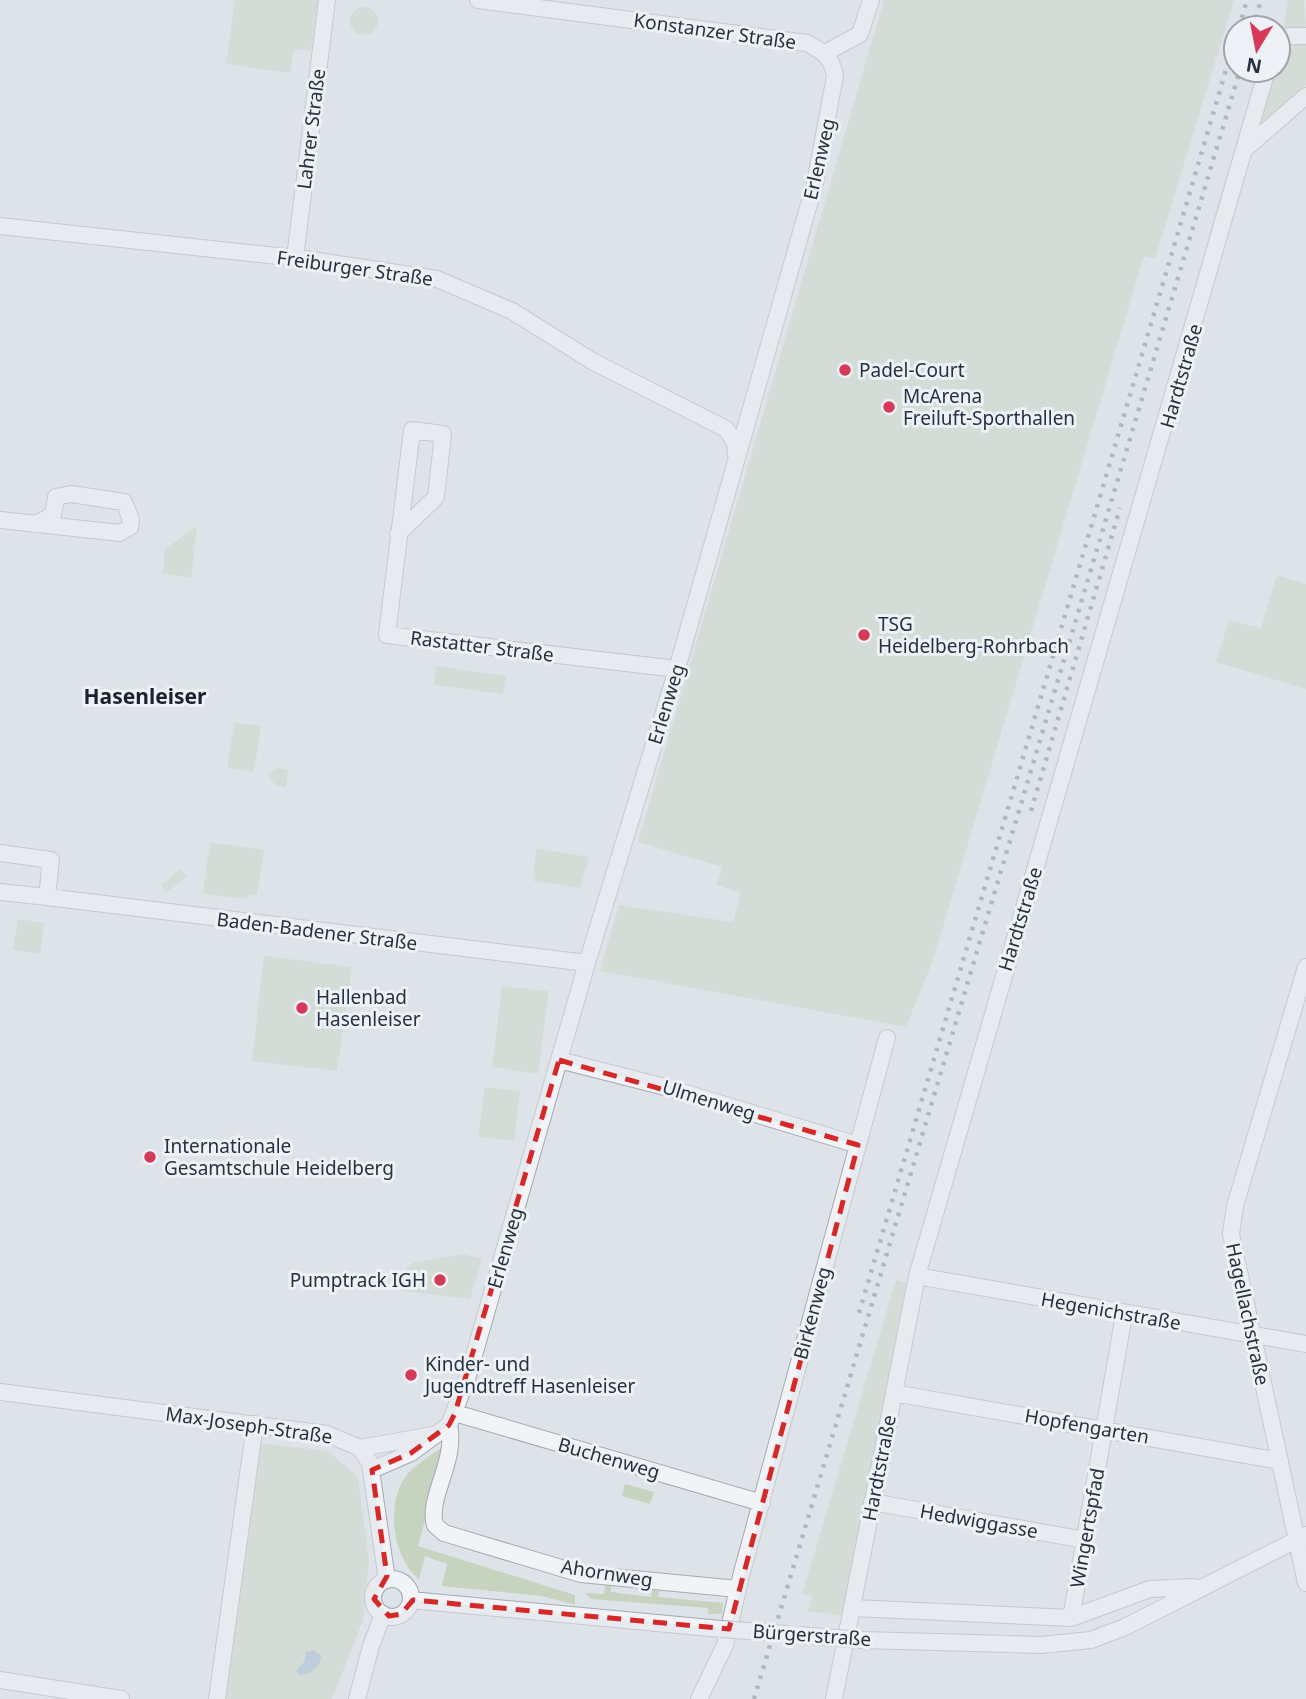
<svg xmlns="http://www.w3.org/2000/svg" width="1306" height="1699" font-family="'Noto Sans',sans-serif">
<rect width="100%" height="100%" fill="#dee3e9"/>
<!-- green -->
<path fill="#c5d3bf" d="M235,0H318L311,51L294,49L290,73L226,64Z
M884,0H1234L1155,259L1144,256L933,960L906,1027L600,971L619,905L733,922L741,893L717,885L722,867L638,842Z
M1288,0H1304L1306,29L1284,27Z
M350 21a14 14 0 1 1 28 0a14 14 0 1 1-28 0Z
M1294,41L1306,43V85L1269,122L1261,125L1258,123L1272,70H1278V54Z
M1258,70H1261L1212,239L1208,238Z
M197,526L191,578L163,574L165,549Z
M1277,575L1306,584V689L1216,662L1229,620L1261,628Z
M436,666L506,676L503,694L434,685Z
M234,722L261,726L254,772L227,768Z
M277,768L288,770L286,787L275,785L268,775Z
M210,842L264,850L257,895L250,894L248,899L203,894Z
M536,848L589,857L580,888L533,881Z
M181,869L187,877L167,892L161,885Z
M18,919L44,923L40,954L13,950Z
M264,956L352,967L337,1071L252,1061Z
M502,986L549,991L538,1074L492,1067Z
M485,1087L520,1091L514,1141L478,1137Z
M463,1254L482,1259L470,1299L403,1291L406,1268L415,1262Z
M896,1280L906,1283L843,1616L808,1611L812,1596L802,1594Z
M261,1443L328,1451L358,1477L369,1559L363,1620L332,1699H226Z
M441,1448L444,1450L418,1546L575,1595V1605L542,1596L442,1586L447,1564L425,1556L419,1579C393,1558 386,1508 404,1479C412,1466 429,1457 441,1448Z
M625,1484L654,1492L650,1504L622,1496Z
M605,1585L611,1586V1592L651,1597L652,1590L659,1591L658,1597L723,1603L722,1614H708V1608L591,1599L585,1593L604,1594Z"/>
<!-- water -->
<path fill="#96b2cc" d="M314,1650L321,1655C321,1667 311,1674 300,1675L296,1671L304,1662L306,1652Z"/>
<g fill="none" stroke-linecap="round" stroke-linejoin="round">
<!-- minor casing -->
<g stroke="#a3aab3" stroke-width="18">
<path id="minor" d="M1278,43L1289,36H1306
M825,53L860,34L871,0
M1245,149L1306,96
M0,226L305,259L437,279L512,311L592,361L726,429L735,443L736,455
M295,258L327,0
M0,520L120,533L130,527L131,520L124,502L71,494L56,497L53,515L36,524
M398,534L436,497L443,434L412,430L387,635L677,669
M0,853L51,860L47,897L0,892
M47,897L587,963
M1306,967L1235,1206L1231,1234L1306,1583
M559,1060L669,1088L858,1145
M917,1276L1306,1344
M0,1392L327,1434L360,1448L370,1463L387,1580
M894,1393L1280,1461
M455,1413L762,1503
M449,1425C457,1462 427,1497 435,1525L444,1533L581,1574L738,1589
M360,1448L433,1435
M372,1470L411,1453L449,1425L468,1376L587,963L677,669L815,183L835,76C832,57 823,52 807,43L478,0
M872,1502L1085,1540
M373 1598a19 19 0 1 1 38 0a19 19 0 1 1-38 0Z
M411,1600L721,1629
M853,1608L1071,1618L1150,1589L1194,1587
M1071,1618L1124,1315
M862,1640L1041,1645L1091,1640L1125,1627L1306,1535
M0,1680L121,1699
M217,1699L255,1424
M357,1699L371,1646L383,1614
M699,1699L725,1645L741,1576L887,1038
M834,1699L917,1276L1267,70"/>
</g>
<!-- minor -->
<use href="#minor" stroke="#f1f3f7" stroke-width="16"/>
<!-- rail -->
<path stroke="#768393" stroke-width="4.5" stroke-dasharray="3.5 7" stroke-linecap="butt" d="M1239,28L1247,0
M1253,28L1261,0
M1031,811L1120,508
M859,1313L1236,36
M754,1699L1240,70"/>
<!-- minor-bridge casing -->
<g stroke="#a3aab3" stroke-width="18" stroke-linecap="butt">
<path id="minor-bridge" d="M721,1629L788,1634
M799,1635L862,1640"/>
</g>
<!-- minor-bridge -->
<use href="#minor-bridge" stroke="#f1f3f7" stroke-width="16"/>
</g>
<!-- marked area -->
<path d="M0 0H1306V1699H0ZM559,1060L858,1145L729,1629L413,1600L401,1614L389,1616L374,1599L387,1576L372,1470L411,1453L449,1425L455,1413Z" fill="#dee3e9" fill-opacity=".55" fill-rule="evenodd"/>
<path fill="none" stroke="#d62828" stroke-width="5" stroke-dasharray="14 9" stroke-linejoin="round" d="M559,1060L858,1145L729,1629L413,1600L401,1614L389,1616L374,1599L387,1576L372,1470L411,1453L449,1425L455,1413Z"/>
<!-- markers -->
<g fill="#d73a58" stroke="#eef2f6" stroke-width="2.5">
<circle cx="845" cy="370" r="7"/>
<circle cx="889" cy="407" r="7"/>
<circle cx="864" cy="635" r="7"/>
<circle cx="302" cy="1008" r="7"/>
<circle cx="150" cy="1157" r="7"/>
<circle cx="440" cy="1280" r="7"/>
<circle cx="411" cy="1375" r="7"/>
</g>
<g text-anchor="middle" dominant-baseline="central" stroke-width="6" stroke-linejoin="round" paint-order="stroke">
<!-- street labels -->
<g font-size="19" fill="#263141" stroke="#eef2f6">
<text transform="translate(715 31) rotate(8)">Konstanzer Straße</text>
<text transform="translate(311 129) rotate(-83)">Lahrer Straße</text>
<text transform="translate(819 159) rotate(-77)">Erlenweg</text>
<text transform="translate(355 268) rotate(8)">Freiburger Straße</text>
<text transform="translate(1181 376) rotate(-74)">Hardtstraße</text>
<text transform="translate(482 646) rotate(7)">Rastatter Straße</text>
<text transform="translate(666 704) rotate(-73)">Erlenweg</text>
<text transform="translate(1020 919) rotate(-73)">Hardtstraße</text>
<text transform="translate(317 931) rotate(7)">Baden-Badener Straße</text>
<text transform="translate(709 1100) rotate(17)">Ulmenweg</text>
<text transform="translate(505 1248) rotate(-74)">Erlenweg</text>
<text transform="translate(1111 1311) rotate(10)">Hegenichstraße</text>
<text transform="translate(812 1313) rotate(-75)">Birkenweg</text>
<text transform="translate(1248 1314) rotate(78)">Hagellachstraße</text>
<text transform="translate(249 1425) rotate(8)">Max-Joseph-Straße</text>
<text transform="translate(1087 1426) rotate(10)">Hopfengarten</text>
<text transform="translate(609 1458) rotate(16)">Buchenweg</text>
<text transform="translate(879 1468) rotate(-79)">Hardtstraße</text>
<text transform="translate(979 1521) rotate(10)">Hedwiggasse</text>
<text transform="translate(1087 1528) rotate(-80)">Wingertspfad</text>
<text transform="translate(607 1573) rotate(9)">Ahornweg</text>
<text transform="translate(812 1635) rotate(4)">Bürgerstraße</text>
</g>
<!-- poi labels -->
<g font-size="19" fill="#263141" stroke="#eef2f6" text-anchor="start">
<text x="859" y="370">Padel-Court</text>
<text x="903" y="396">McArena<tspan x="903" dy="22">Freiluft-Sporthallen</tspan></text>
<text x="878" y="624">TSG<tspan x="878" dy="22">Heidelberg-Rohrbach</tspan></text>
<text x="316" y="997">Hallenbad<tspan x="316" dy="22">Hasenleiser</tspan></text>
<text x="164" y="1146">Internationale<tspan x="164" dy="22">Gesamtschule Heidelberg</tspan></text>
<text x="426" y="1280" text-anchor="end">Pumptrack IGH</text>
<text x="425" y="1364">Kinder- und<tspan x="425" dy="22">Jugendtreff Hasenleiser</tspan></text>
</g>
<!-- neighbourhood labels -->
<g font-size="21" font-weight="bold" fill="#182231" stroke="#eef2f6">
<text x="145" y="696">Hasenleiser</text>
</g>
</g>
<!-- north arrow -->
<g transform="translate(1257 49) rotate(190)"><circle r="33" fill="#eef2f6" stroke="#9ea5ae" stroke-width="2"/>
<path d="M0-5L12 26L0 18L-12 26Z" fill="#d73a58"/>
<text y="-10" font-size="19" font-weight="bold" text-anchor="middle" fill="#263141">N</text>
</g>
</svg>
